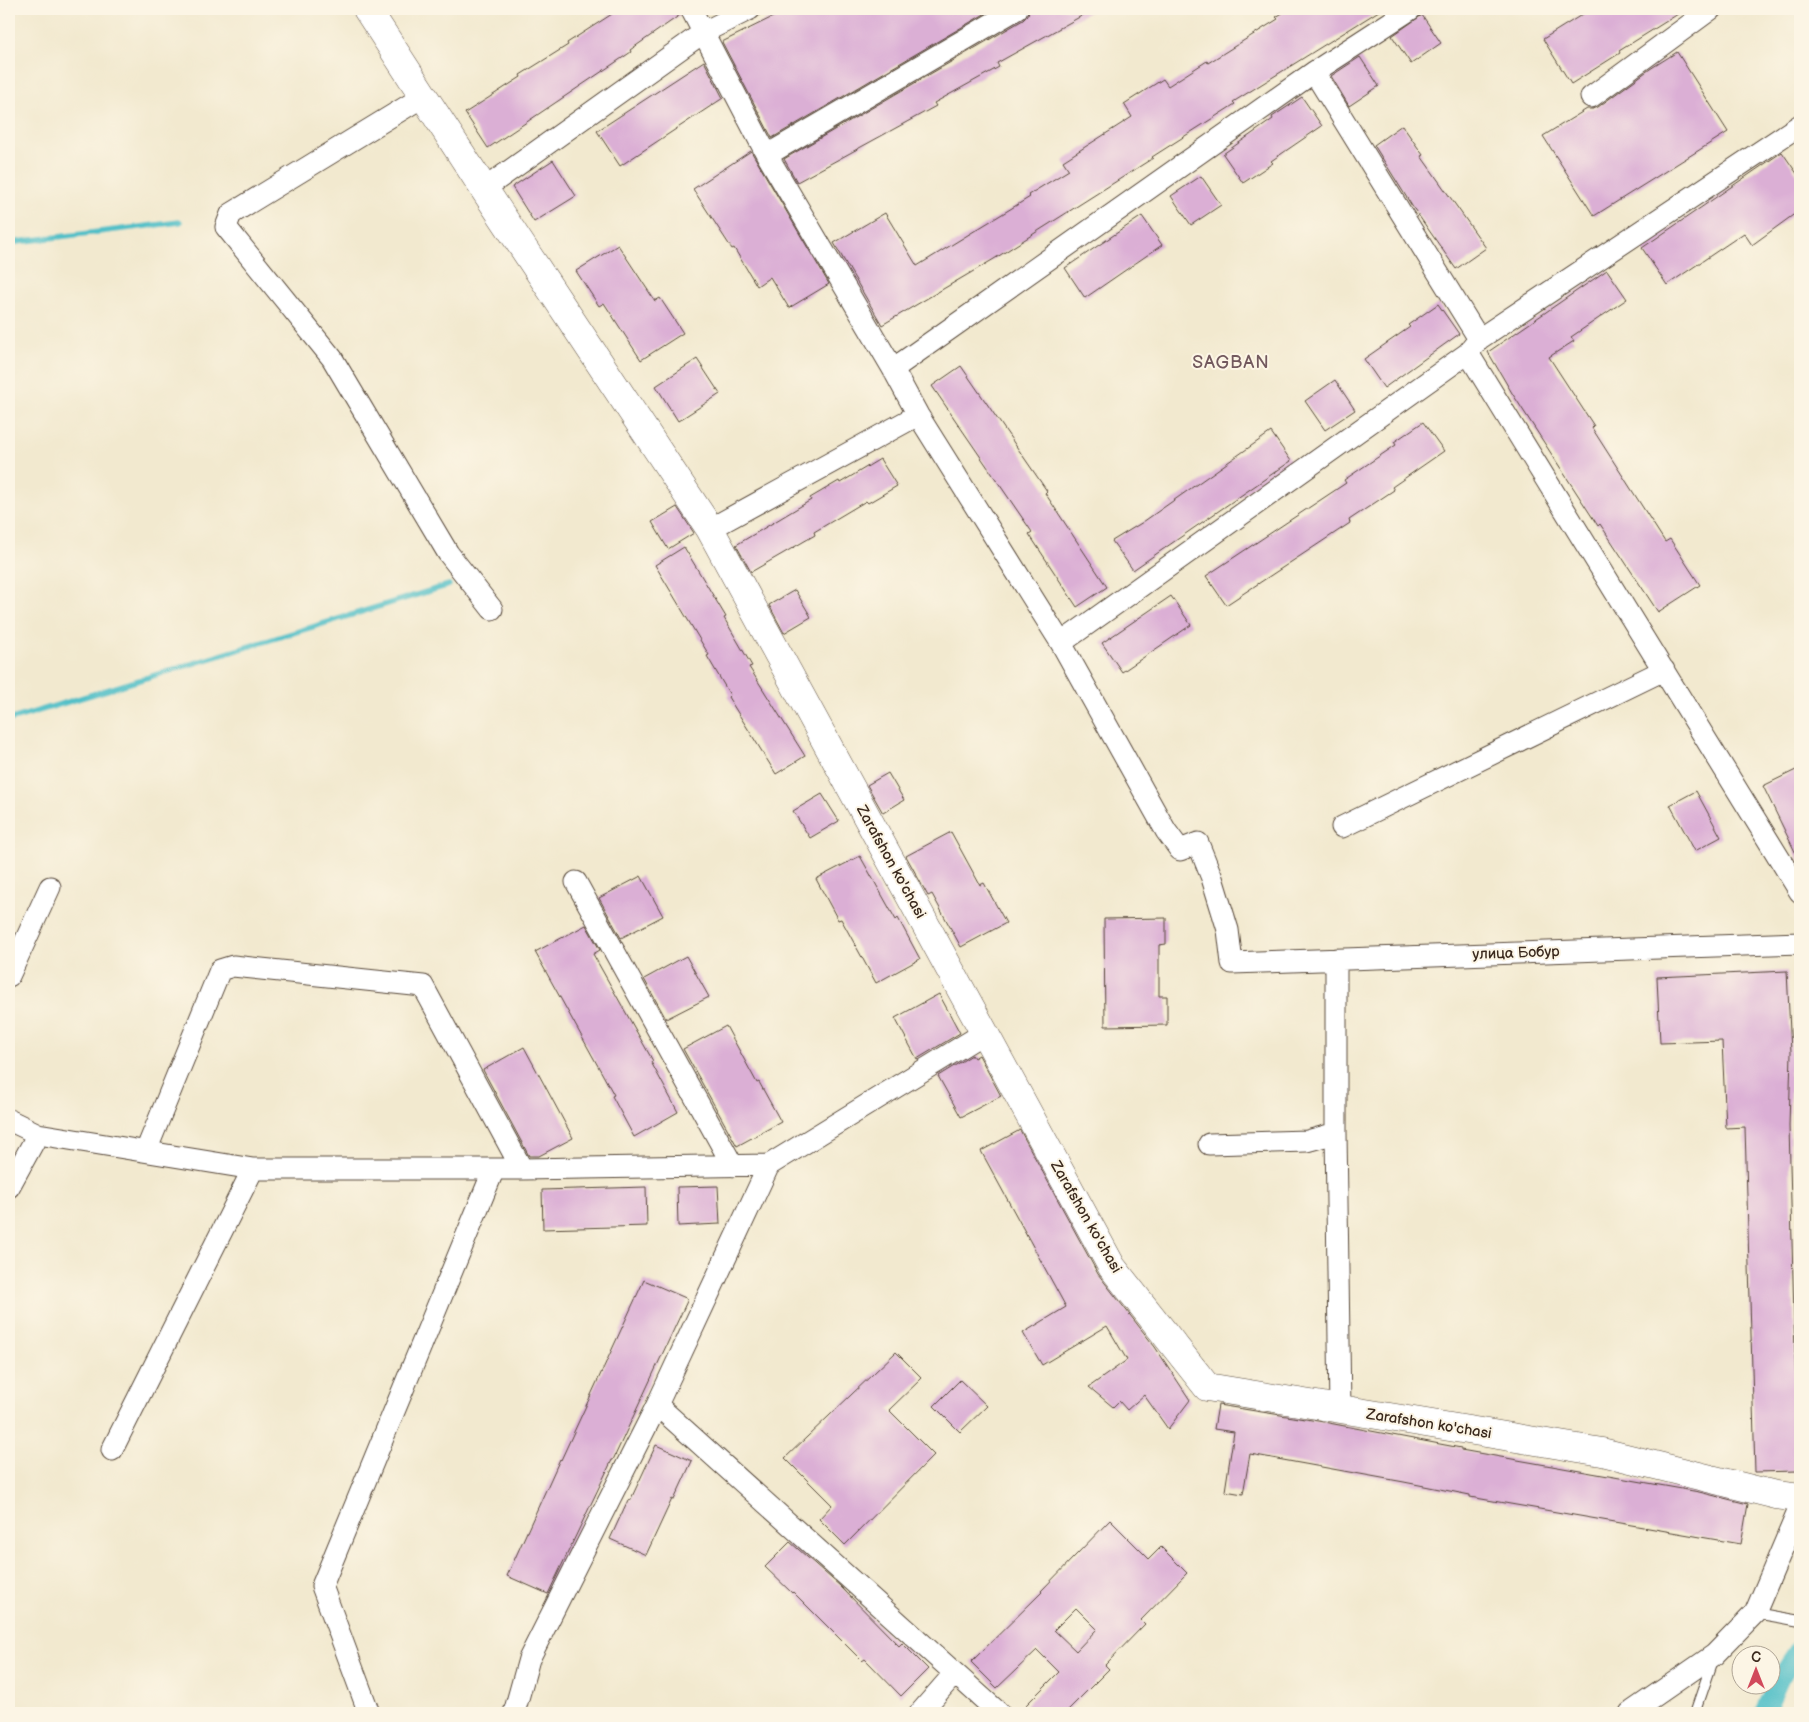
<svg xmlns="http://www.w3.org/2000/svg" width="1809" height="1722" font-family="'Balsamiq Sans',sans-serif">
<rect width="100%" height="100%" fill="#fcf5e5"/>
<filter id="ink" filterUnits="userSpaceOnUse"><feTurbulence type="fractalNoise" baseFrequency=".02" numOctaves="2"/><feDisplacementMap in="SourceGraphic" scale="10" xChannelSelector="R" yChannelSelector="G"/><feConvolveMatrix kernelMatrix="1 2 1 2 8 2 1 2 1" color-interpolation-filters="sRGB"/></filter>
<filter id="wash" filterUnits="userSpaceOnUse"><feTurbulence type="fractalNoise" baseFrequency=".0096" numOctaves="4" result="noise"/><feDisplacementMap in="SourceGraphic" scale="20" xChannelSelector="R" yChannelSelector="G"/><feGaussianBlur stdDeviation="1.12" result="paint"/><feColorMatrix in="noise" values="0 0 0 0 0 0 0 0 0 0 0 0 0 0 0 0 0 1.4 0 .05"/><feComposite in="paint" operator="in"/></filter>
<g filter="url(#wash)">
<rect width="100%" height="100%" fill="#f2e9cf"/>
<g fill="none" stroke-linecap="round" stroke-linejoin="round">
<!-- stream -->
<path stroke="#52c0c8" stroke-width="5.5" d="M9,243L180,222
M9,720L449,585"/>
<!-- canal -->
<path stroke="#52c0c8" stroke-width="20" d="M1764,1713L1780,1677L1798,1650H1800"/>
</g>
<g id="blocks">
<!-- building -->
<path fill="#dbafd5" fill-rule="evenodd" d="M608,9H679L680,15L630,50L631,52L488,148L465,113L521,77L520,75L568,45L567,43L612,14Z
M789,9H993L772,138L722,42Z
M1029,9H1094L997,63L999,67L934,103L936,106L797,182L784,159L1023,20L1028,15Z
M1289,9H1382L1233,102L1235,104L1152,157L1153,158L994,259L882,325L834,243L885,213L917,266L1030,197L1028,195L1069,170L1063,161L1132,117L1124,104L1163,79L1168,86L1207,61L1208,63L1278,19L1276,17Z
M1591,9H1686L1619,51L1620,53L1571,84L1543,39Z
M1422,15L1441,43L1411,64L1392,36Z
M1677,52L1728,132L1594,216L1543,136L1587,109H1593L1598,107L1650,69Z
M1360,57L1379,86L1349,106L1331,76Z
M704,61L723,98L620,166L597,131Z
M1302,97L1322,126L1271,161L1273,163L1243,183L1223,154L1273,119L1272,117Z
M1402,125L1423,155L1421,156L1486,248L1456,269L1412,206L1374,145Z
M751,151L829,284L789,308L770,277L757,286L734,248L732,249L693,189Z
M1782,152L1800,178V210L1752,245L1744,233L1667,285L1642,248Z
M553,160L576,196L534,222L512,187Z
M1201,176L1221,205L1191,225L1171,196Z
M1142,216L1162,245L1085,298L1065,268Z
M618,245L655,301L660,298L683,333L641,360L604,303L599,306L576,271Z
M1607,270L1627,299L1571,337L1574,341L1549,357L1594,426L1592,428L1665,542L1670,539L1700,585L1658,612L1600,524L1598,526L1512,393L1488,352Z
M1438,304L1459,334L1384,388L1364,359L1410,327L1408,325Z
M697,359L720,394L678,421L656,386Z
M961,366L1047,491L1045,493L1107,587L1077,607L1029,534L1032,532L932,386Z
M1335,380L1355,410L1325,430L1305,401Z
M1423,422L1444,451L1392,487L1394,490L1349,520L1350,523L1226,605L1206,576L1346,483L1344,480L1396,445L1394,442Z
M1271,432L1291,461L1133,570L1112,541L1143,522Z
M880,459L897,486L868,503L866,501L814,532L815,535L751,572L736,545L811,500L810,498L839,481L840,483Z
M677,507L694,533L668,549L652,522Z
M684,547L726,617L724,618L752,666L749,667L805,756L776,774L728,697L730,695L707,656L709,655L655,565Z
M795,590L811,617L784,633L769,605Z
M1171,596L1191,625L1122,672L1102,643Z
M1800,768V862L1763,786Z
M888,773L904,800L883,813L867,785Z
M1696,791L1721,837L1695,851L1670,805Z
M822,794L839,821L810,838L793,811Z
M951,832L980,885L984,883L1006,923L961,947L932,894L928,896L906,856Z
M860,856L896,920L898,918L920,959L876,983L841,919L838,920L816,879Z
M641,876L663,916L621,938L599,898Z
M1166,918V944L1159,945V996H1167V1025L1105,1026L1104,919Z
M586,925L600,950L593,954L653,1061L651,1062L678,1112L634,1137L612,1096L614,1095L535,952Z
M686,956L709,997L666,1019L644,979Z
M1787,971L1791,1052L1789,1126L1798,1471L1755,1472L1745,1127L1726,1128L1722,1041L1660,1043L1657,977Z
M939,994L960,1033L917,1059L895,1018Z
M726,1026L757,1083L759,1082L781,1122L737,1146L683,1049Z
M524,1047L573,1138L539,1156H529L483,1070Z
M972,1055L974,1058L979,1055L1001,1096L961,1117L938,1076Z
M1020,1130L1098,1274L1155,1347L1190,1400L1168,1429L1144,1395L1127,1410L1119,1401L1113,1407L1089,1387L1127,1360L1107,1326L1042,1365L1023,1333L1066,1307L981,1151Z
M718,1186L720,1224L678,1226L677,1187Z
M646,1187L647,1226L543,1229L542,1190Z
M644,1280L688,1299L613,1460H612L548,1594L507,1576L560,1459L561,1460Z
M896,1352L922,1378L889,1410L934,1455L845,1545L819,1519L832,1505L785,1458Z
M960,1380L987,1406L960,1432L934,1406Z
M1218,1405L1318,1421L1461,1448V1450L1699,1492L1748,1504L1741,1544L1470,1497V1495L1404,1482L1250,1454L1243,1494L1225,1491L1234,1432L1214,1429Z
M656,1445L692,1461L674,1500L672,1499L646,1555L610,1539L628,1500L630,1501Z
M1110,1520L1149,1559L1161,1547L1187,1573L1141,1620L1145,1624L1105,1665L1109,1669L1065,1713H1018L1059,1672L1037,1650L997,1688L971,1662L1042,1592L1041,1591ZM1076,1608L1097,1629L1076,1651L1054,1630Z
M790,1542L840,1586L899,1646L902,1643L928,1669L901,1696L865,1659L862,1661L793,1592L792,1593L765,1567Z"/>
</g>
</g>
<g filter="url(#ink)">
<use href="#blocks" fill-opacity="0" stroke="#564739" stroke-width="1"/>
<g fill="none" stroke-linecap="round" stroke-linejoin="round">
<!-- lane casing -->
<g stroke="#564739" stroke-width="12">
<path id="lane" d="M1755,1613L1800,1621
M1695,1713L1713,1660"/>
</g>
<!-- street casing -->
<g stroke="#564739" stroke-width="23">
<path id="street" d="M691,9L767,155L893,369L918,415L1061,643L1166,831L1180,850L1198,843L1212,878L1228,930L1232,963L1800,943
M1314,72L1479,339
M424,96L231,214L226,227L332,358L448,553L492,609
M1591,97L1711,9
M767,155L1017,9
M484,189L704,32L750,9
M1468,353L1800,892
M893,369L1314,72L1411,9
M710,529L918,415
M1061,643L1468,353L1479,339L1800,125
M1342,827L1664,670
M576,882L733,1166
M1336,959V1133L1340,1410
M9,976L50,887
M9,1120L38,1134L253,1169H522L769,1165L984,1033
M1209,1144L1307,1141L1336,1133
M146,1151L220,970L233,966L423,986L522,1169
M769,1165L657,1405L999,1713
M9,1187L38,1134
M112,1450L253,1169
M369,1713L322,1586L494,1169
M514,1713L529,1659L657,1405
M920,1713L954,1674
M1630,1713L1714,1655L1755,1613L1800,1507"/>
</g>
<!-- secondary casing -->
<g stroke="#564739" stroke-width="29">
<path id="secondary" d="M367,9L484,189L710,529L1112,1267L1207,1387L1602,1452L1776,1495L1800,1498"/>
</g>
<!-- lane -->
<use href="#lane" stroke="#fff" stroke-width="10"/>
<!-- street -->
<use href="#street" stroke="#fff" stroke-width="21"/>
<!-- secondary -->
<use href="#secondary" stroke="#fff" stroke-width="28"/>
</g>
</g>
<g text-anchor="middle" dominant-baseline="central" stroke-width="4" stroke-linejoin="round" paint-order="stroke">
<!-- street labels -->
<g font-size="15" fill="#3b2a1e" stroke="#fcf5e5">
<text transform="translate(891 862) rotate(61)">Zarafshon ko'chasi</text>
<text transform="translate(1516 953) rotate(-2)">улица Бобур</text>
<text transform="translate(1086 1217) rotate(60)">Zarafshon ko'chasi</text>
<text transform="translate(1429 1424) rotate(9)">Zarafshon ko'chasi</text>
</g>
<!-- quarter labels -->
<g font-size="18" letter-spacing="1" fill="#73595e" stroke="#fcf5e5">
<text x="1231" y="362">SAGBAN</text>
</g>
</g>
<!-- margin -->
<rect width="1809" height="1722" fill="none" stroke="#fcf5e5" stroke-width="30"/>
<!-- north arrow -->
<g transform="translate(1756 1670)"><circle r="24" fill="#fcf5e5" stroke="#afa495"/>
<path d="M0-4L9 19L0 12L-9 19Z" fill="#d1495b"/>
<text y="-8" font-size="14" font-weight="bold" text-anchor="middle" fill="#3b2a1e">С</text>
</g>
</svg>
